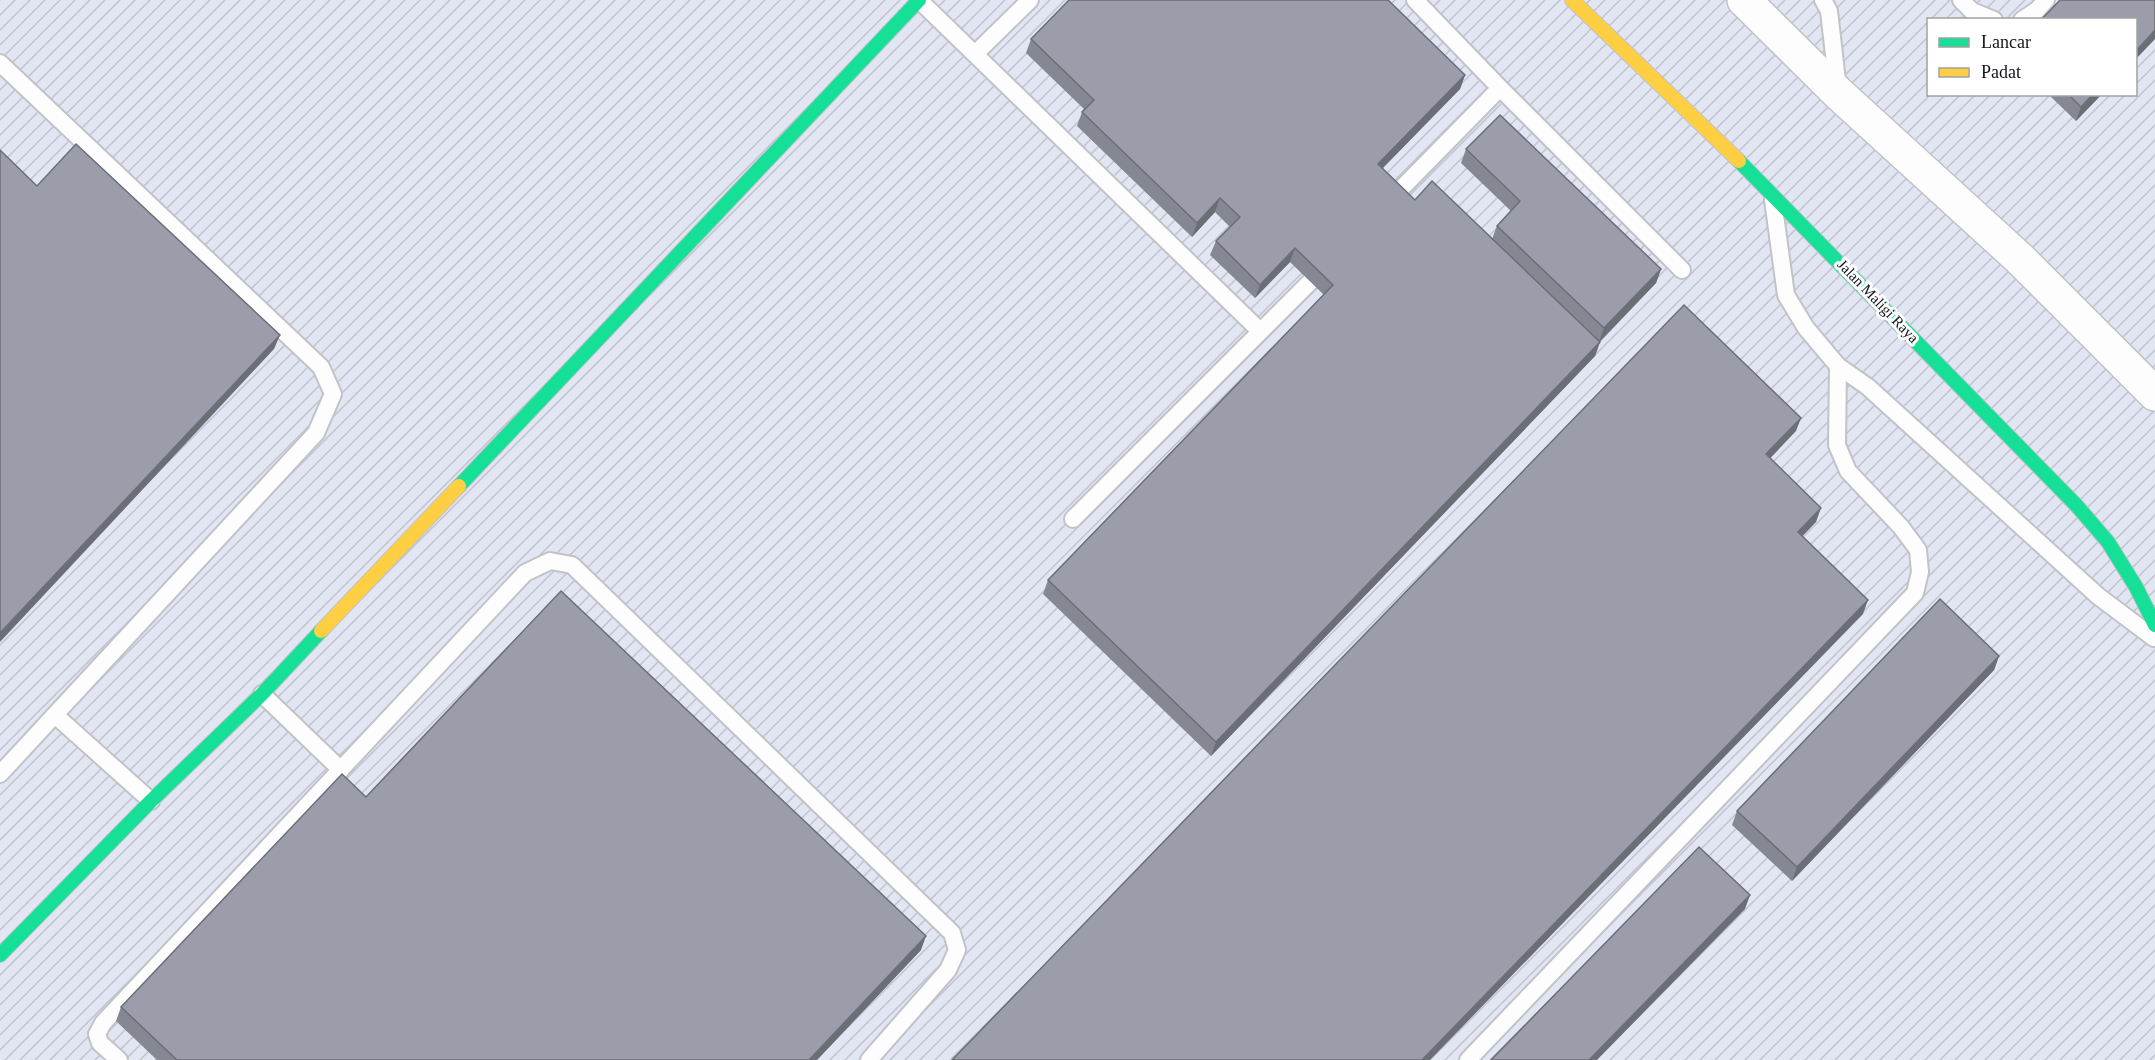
<svg xmlns="http://www.w3.org/2000/svg" width="2155" height="1060" font-family="Georgia,serif">
  <defs>
    <pattern id="industrial-furrows" width="10" height="10" patternUnits="userSpaceOnUse" patternTransform="scale(1.5)"><rect width="10" height="10" fill="#e2e5f2"/><path d="M-1 1l2-2M0 10L10 0M9 11l2-2" fill="none" stroke="#c1c4cf"/></pattern>
  </defs>
  <rect width="100%" height="100%" fill="#f2f4fa"/>
  <!-- industrial -->
  <path fill="url(#industrial-furrows)" fill-rule="evenodd" d="M0,0h2155v1060h-2155zM1928,20h208v74h-208z"/>
  <g fill="none" stroke-linecap="round" stroke-linejoin="round">
    <defs>
      <path id="lane" d="M919,0l341,331
        M1415,0l85,88 182,182
        M1823,0l6,11 9,79
        M1961,0l11,11 22,9
        M2022,20l15,-10 9,-10
        M975,54l55,-54
        M0,63l321,304 12,27 -17,39 -316,341
        M1393,197l107,-109
        M1773,200l13,95 20,33 32,38 30,21 230,209 56,42
        M1073,519l237,-237
        M262,694l79,76
        M55,715l96,86
        M119,1060l-19,-17 -3,-9 6,-11 422,-450 25,-12 22,4 380,368 5,17 -9,20 -79,90
        M1468,1060l447,-467 5,-21 -2,-22 -17,-23 -53,-56 -11,-26 1,-79"/>
      <path id="street" d="M1744,0l94,93 182,166 135,135"/>
      <path id="fast" d="M1739,161l338,345 31,36 28,45 19,38
        M459,486l460,-486
        M0,955l151,-154 111,-107 59,-63"/>
      <path id="slow" d="M1572,0l167,161
        M321,631l138,-145"/>
    </defs>
    <!-- lane casing -->
    <use href="#lane" stroke="#c2c3c8" stroke-width="20"/>
    <!-- street casing -->
    <use href="#street" stroke="#c2c3c8" stroke-width="36"/>
    <!-- fast casing -->
    <use href="#fast" stroke="#c2c3c8" stroke-width="16"/>
    <!-- slow casing -->
    <use href="#slow" stroke="#c2c3c8" stroke-width="16"/>
    <!-- lane -->
    <use href="#lane" stroke="#fdfdfe" stroke-width="16"/>
    <!-- street -->
    <use href="#street" stroke="#fdfdfe" stroke-width="33"/>
    <!-- fast -->
    <use href="#fast" stroke="#16e098" stroke-width="14"/>
    <!-- slow -->
    <use href="#slow" stroke="#ffcf43" stroke-width="14"/>
  </g>
  <!-- wall -->
  <path fill="#858792" d="M1031,39l434,36 -5,14 -78,80 33,31 77,39 5,-13 14,-15 -50,-48 5,-14 195,120 -5,14 -56,59 -5,14 -384,400 -168,-162 5,-14 276,-285 -34,-33 -35,36 -45,-43 6,-14 14,-14 -15,-15 -23,25 -115,-111 5,-14 2,-3 -58,-56z
    M2048,94h54l-26,27z
    M1999,656l-5,14 -202,211 -60,-56 5,-14z
    M366,797l555,153 -104,110h-660l-41,-39 5,-14z"/>
  <!-- shaded-wall -->
  <path fill="#6c6e77" d="M2155,30v9l-19,20v-8z
    M1465,75l-5,14 -87,89 5,-14z
    M2093,94h9l-26,27 5,-14z
    M1220,198l-5,14 -23,25 5,-14z
    M1295,248l-5,14 -35,36 5,-13z
    M1661,269l-5,14 -57,59 5,-14z
    M280,335l-6,14 -274,293v-9z
    M1600,342l-5,14 -384,400 5,-14z
    M1801,418l-5,13 -35,37 5,-14z
    M1821,508l-5,14 -23,24 5,-14z
    M1868,600l-5,14 -433,446h-8z
    M1999,656l-5,14 -202,211 5,-14z
    M1750,895l-5,14 -148,151h-8z
    M926,936l-5,14 -104,110h-8z"/>
  <!-- building -->
  <path fill="#9b9daa" stroke="#6c6e77" stroke-width="1.5" d="M1069,0h319l77,75 -87,89 37,36 17,-19 168,161 -384,400 -168,-162 285,-295 -38,-37 -35,37 -44,-44 24,-24 -20,-19 -23,25 -115,-111 12,-12 -63,-61z
    M2060,0h95v30l-19,21v-31h-95z
    M2068,94h25l-12,13z
    M1500,115l161,154 -57,59 -107,-102 23,-25 -54,-52z
    M76,144l204,191 -280,298v-483l37,36z
    M1684,305l117,113 -35,36 55,54 -23,24 70,68 -446,460h-470z
    M561,591l365,345 -117,124h-632l-56,-53 221,-233 24,23z
    M1940,599l59,57 -202,211 -60,-56z
    M1699,847l51,48 -161,165h-98z"/>
  <g text-anchor="middle" stroke-width="6" stroke-linejoin="round" paint-order="stroke">
    <!-- street labels -->
    <g font-size="15" fill="#141519" stroke="#fff">
      <text transform="translate(1878 301) rotate(46)" y="5">Jalan Maligi Raya</text>
    </g>
  </g>
  <!-- legend -->
  <rect x="1927" y="18" width="210" height="78" fill="#ffffff" stroke="#a1a1a3" stroke-width="1.5"/>
  <rect x="1939" y="38" width="30" height="9" fill="#16e098" stroke="#a1a1a3" stroke-width="1.5"/>
  <text x="1981" y="48" font-size="18" fill="#141519">Lancar</text>
  <rect x="1939" y="68" width="30" height="9" fill="#ffcf43" stroke="#a1a1a3" stroke-width="1.5"/>
  <text x="1981" y="78" font-size="18" fill="#141519">Padat</text>
</svg>
